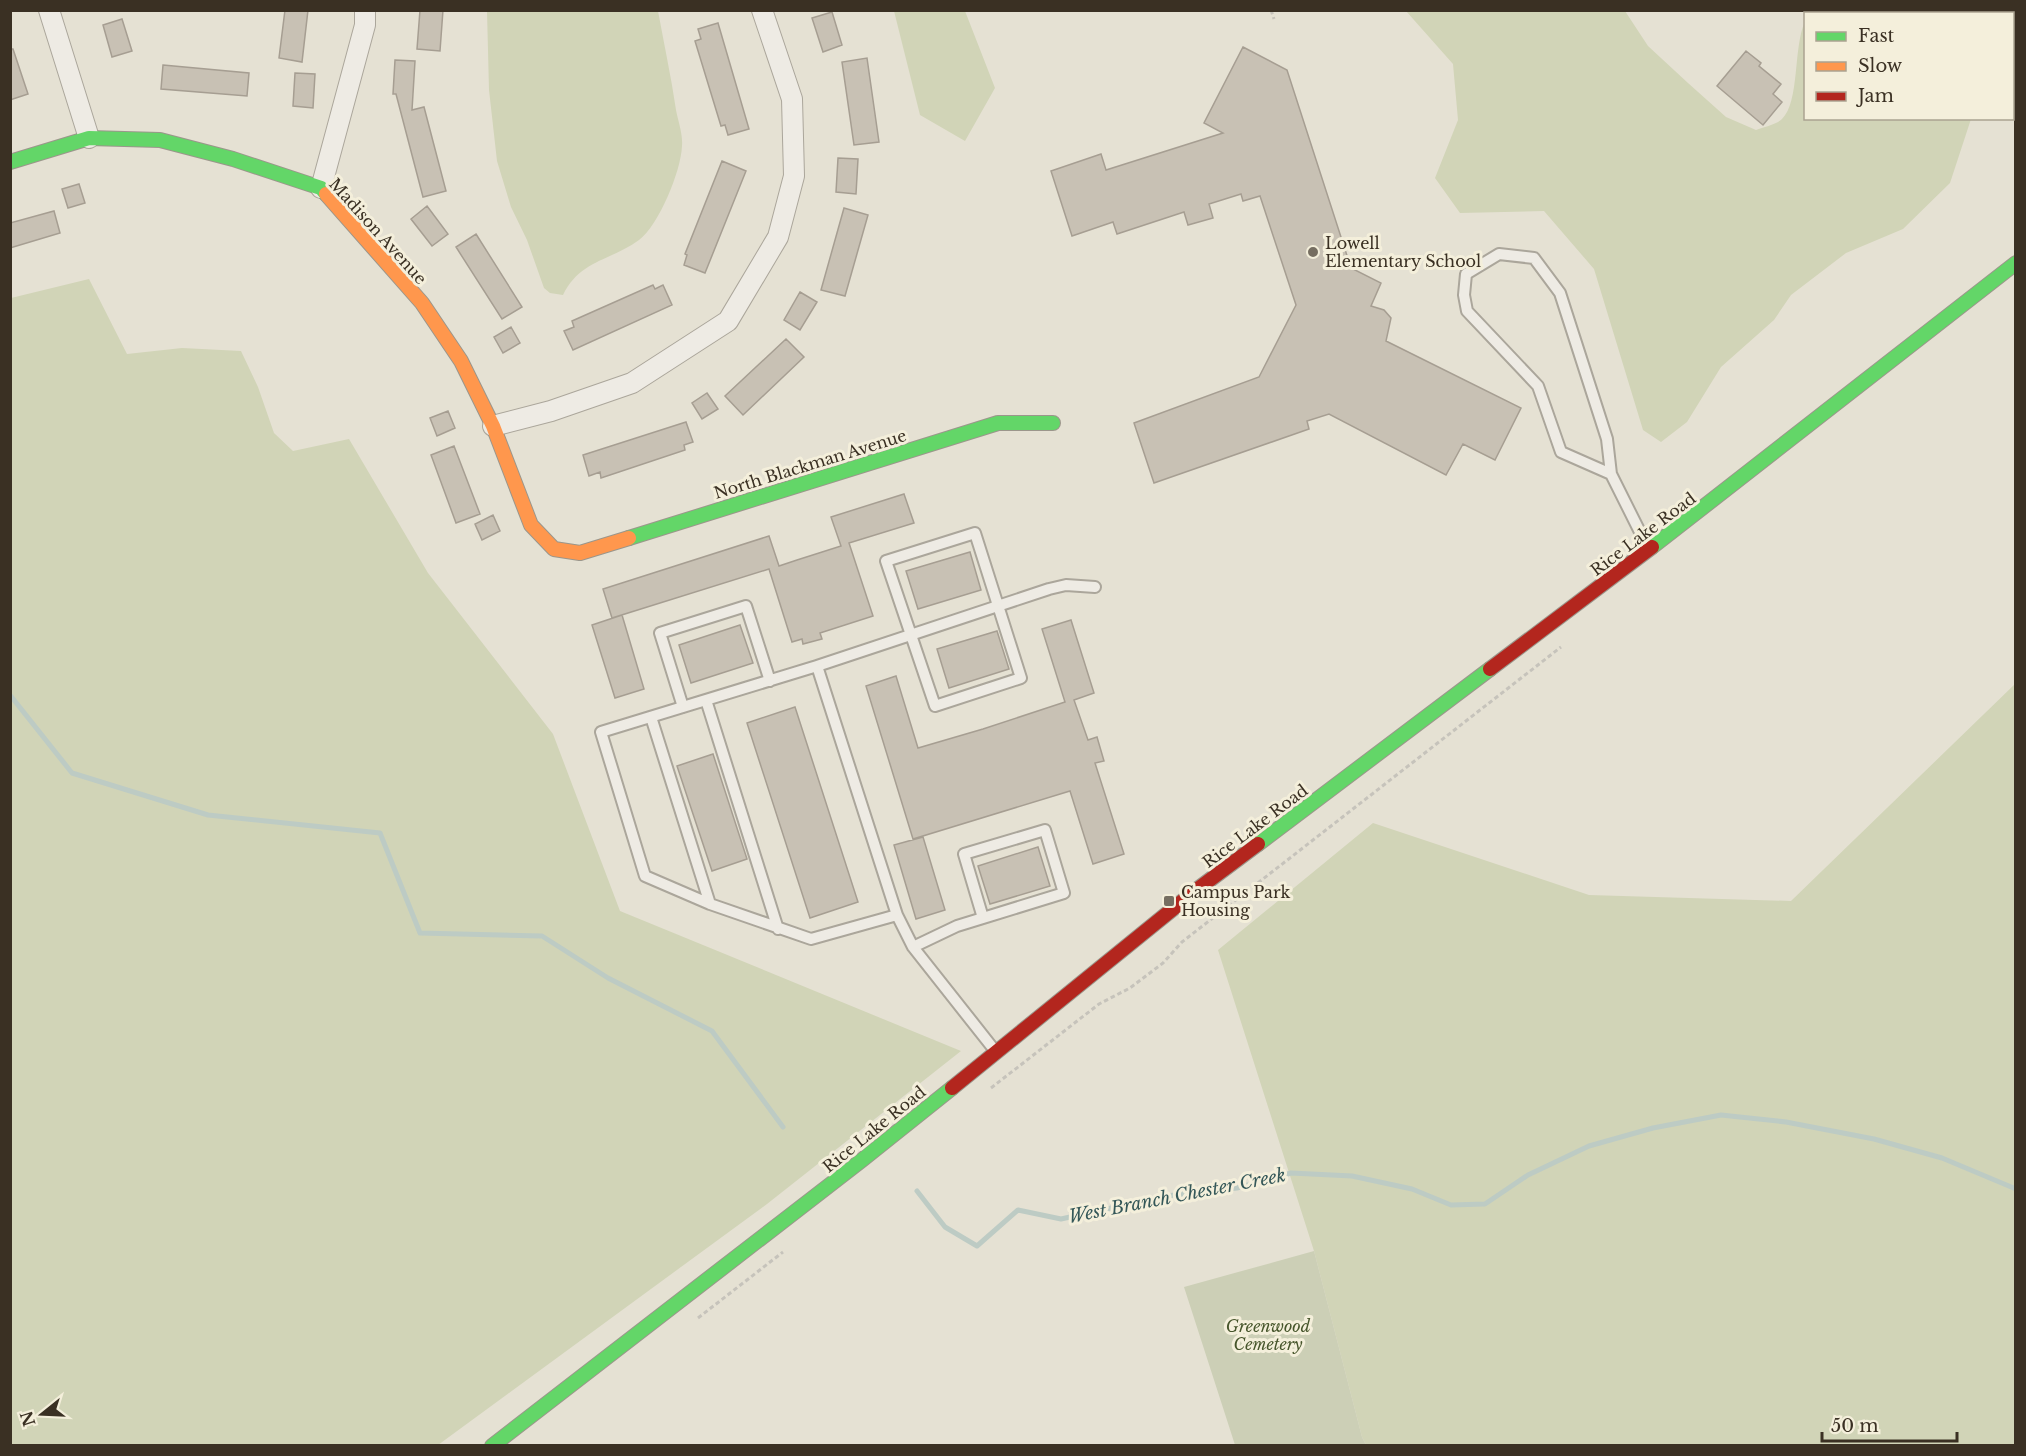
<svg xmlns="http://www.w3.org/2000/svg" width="2026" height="1456" font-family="'Libre Baskerville',serif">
  <rect width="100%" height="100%" fill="#e5e1d3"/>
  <!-- green -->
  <path fill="#d1d4b7" d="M1814,10l201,1v30l-2,5 -1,-32 -200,-1z
    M487,11h171c6,33 13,65 18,99 2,11 7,24 6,36 -1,25 -23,79 -43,94 -29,21 -59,20 -76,55l-13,-2 -6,-5 -17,-48 -16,-33 -14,-46 -8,-71z
    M894,11h71l30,77 -30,53 -45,-26z
    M1406,11h219l23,35 40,37 38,34 30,13c8,-3 21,-6 26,-11 18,-17 11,-73 23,-97l1,96 165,1 -21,64 -47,46 -57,24 -55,42 -17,25 -53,47 -34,55 -26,20 -18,-12 -49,-161 -50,-58 -84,2 -25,-35 23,-58 -5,-56z
    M89,279l38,75 55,-6 59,3 17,36 16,46 19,18 56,-12 79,134 125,161 67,177 341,140 -194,153 -329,241h-427v-1147z
    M2015,684v761h-649l-4,-8 -48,-186 -96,-301 155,-127 216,72 202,6z"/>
  <!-- cemetery -->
  <path fill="#cccfb6" d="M1314,1251l48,186 4,8h-131l-51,-158z"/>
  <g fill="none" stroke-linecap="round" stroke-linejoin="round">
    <!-- stream -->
    <path stroke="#bdcbc4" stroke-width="5" d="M10,695l62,78 136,42 172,18 40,100 122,3 66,42 104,53 71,96
      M917,1191l28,36 32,19 41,-36 43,9 105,-23 71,-8 54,-15 61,3 60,13 39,16 34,-1 43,-29 61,-29 64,-18 68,-13 65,7 88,17 68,19 74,31"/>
  </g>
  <!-- building -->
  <path fill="#c8c1b4" stroke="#a69e92" stroke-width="1.5" d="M285,10h23l-6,52 -23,-4z
    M420,10h23l-3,41 -23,-2z
    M832,12l10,33 -19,7 -11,-34z
    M122,19l10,32 -20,6 -9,-32z
    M718,23l31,106 -21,6 -3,-10 -4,1 -26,-85 6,-2 -3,-10z
    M1243,47l44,23 64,198 30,15 -10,23 13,4 7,8 -5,23 135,67 -26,52 -32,-16 -17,31 -117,-61 -22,7 2,8 -155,54 -20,-60 125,-46 37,-72 -36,-109 -17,5 -2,-7 -32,10 4,14 -25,7 -4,-13 -67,22 -4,-12 -41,14 -21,-65 50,-17 5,16 117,-37 -19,-10z
    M10,49h3l15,45 -18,6z
    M1746,51l15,12 -2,3 22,18 -8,10 9,8 -19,23 -46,-39z
    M867,58l12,84 -25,3 -12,-83z
    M395,60l20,1 -3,49 12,-3 22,84 -23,6 -27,-103h-3z
    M163,65l86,8 -2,23 -86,-7z
    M295,73l20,1 -2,34 -20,-2z
    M838,158l20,1 -2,35 -20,-2z
    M722,161l24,10 -41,102 -21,-8 3,-10 -2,-1z
    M79,184l6,19 -17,5 -6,-19z
    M427,206l21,28 -16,12 -21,-27z
    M844,208l24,7 -23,81 -24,-6z
    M54,211l6,22 -50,15v-25z
    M476,234l46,73 -20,12 -46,-72z
    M653,285l2,4 8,-4 9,20 -99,45 -9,-19 10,-4 -2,-6z
    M800,292l17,10 -17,28 -16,-10z
    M511,327l9,16 -17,10 -9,-16z
    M786,339l18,18 -61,58 -18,-19z
    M707,393l11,16 -16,10 -10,-16z
    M448,411l7,17 -18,8 -7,-18z
    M686,422l7,20 -9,3 1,5 -84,28 -1,-6 -11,4 -6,-21z
    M454,446l26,68 -24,9 -25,-68z
    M904,494l10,29 -65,20 24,73 -53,17 2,6 -19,5 -1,-5 -10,3 -23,-73 -157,49 -9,-29 166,-53 10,30 18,-6 44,-14 -10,-29z
    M493,515l7,16 -18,9 -7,-16z
    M970,552l11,38 -63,19 -12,-38z
    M622,615l22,74 -29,9 -23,-73z
    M1071,620l23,73 -20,7 14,40 9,-3 7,24 -9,2 29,91 -31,10 -23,-73 -157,48 -47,-153 30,-10 22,72 65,-19 82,-27 -23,-73z
    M740,625l13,38 -62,20 -12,-38z
    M997,631l12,38 -60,19 -12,-39z
    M795,707l63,195 -48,16 -63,-195z
    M713,754l34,105 -35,12 -35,-105z
    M923,837l22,73 -29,9 -22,-74z
    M1038,847l12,39 -60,18 -12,-38z"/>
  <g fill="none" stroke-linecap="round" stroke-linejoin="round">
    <defs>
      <path id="lane" d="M1611,474l-50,-22 -23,-66 -71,-75 -3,-16 2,-21 33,-20 35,4 26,35 47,146 4,35 37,74
        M975,533l46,145 -86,28 -49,-145z
        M817,666l232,-77 17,-4 29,2
        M706,700l72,229
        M683,707l-23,-74 86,-27 24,75
        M651,717l59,187
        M897,915l-86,24 -101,-35 -65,-28 -44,-144 216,-66 80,249 16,32 83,105
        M913,947l44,-21 26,-8 -19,-64 81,-24 19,63 -81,25"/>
      <path id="street" d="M49,10l40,128
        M321,188l44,-163v-15
        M493,426l58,-15 81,-28 96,-62 50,-84 16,-61 -2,-77 -30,-89"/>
      <path id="fast" d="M10,162l79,-24 71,2 73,19 88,29 5,6
        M629,538l369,-115h55
        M1652,547l364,-284
        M1258,844l232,-175
        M492,1446l370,-286 90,-72"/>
      <path id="slow" d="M326,194l96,109 39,58 32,65 38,99 23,24 26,4 49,-15"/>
      <path id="jam" d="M1490,669l162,-122
        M952,1088l243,-197 63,-47"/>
    </defs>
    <!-- lane casing -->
    <use href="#lane" stroke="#aba69b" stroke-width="14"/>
    <!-- street casing -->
    <use href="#street" stroke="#aba69b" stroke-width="22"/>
    <!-- fast casing -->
    <use href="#fast" stroke="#9b968b" stroke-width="16"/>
    <!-- slow casing -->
    <use href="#slow" stroke="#9b968b" stroke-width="16"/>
    <!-- jam casing -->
    <use href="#jam" stroke="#9b968b" stroke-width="16"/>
    <!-- path -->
    <path stroke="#c6c3bb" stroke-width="3" stroke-dasharray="4.5 3" stroke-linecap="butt" d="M1271,10l3,9
      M991,1088l108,-84 31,-16 33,-25 19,-21 379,-295
      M698,1318l85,-66"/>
    <!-- lane -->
    <use href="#lane" stroke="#eeebe4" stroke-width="10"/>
    <!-- street -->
    <use href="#street" stroke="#eeebe4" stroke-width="20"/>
    <!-- fast -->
    <use href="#fast" stroke="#63d668" stroke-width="14"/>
    <!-- slow -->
    <use href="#slow" stroke="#ff974d" stroke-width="14"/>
    <!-- jam -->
    <use href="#jam" stroke="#b3261e" stroke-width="14"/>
  </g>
  <!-- markers -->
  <g fill="#766e61" stroke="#f4efdb" stroke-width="2">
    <circle cx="1313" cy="252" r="6"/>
    <rect x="1163" y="895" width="12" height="12" rx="3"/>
  </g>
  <g text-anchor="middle" stroke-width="6" stroke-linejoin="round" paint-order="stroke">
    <!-- street labels -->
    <g font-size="16" fill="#3a3023" stroke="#f4efdb">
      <text transform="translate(378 231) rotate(48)" y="6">Madison Avenue</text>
      <text transform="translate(810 464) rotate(-17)" y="6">North Blackman Avenue</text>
      <text transform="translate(1643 534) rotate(-37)" y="6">Rice Lake Road</text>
      <text transform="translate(1255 826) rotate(-37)" y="6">Rice Lake Road</text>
      <text transform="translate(874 1129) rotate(-39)" y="6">Rice Lake Road</text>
    </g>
    <!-- poi labels -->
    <g font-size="16" fill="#3a3023" stroke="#f4efdb" text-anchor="start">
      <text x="1325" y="249">Lowell<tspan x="1325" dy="18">Elementary School</tspan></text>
      <text x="1181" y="898">Campus Park<tspan x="1181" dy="18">Housing</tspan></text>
    </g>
    <!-- park labels -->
    <g font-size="16" font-style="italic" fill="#46552b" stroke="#f4efdb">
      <text x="1268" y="1332">Greenwood<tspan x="1268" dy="18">Cemetery</tspan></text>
    </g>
    <!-- water labels -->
    <g font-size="18" font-style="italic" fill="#345758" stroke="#f4efdb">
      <text transform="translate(1177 1196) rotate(-11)" y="6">West Branch Chester Creek</text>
    </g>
  </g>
  <!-- border -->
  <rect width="2026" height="1456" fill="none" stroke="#3a3023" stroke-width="24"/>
  <!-- legend -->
  <rect x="1804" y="12" width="210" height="108" fill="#f4efdb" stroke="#aaa391" stroke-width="1.5"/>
  <rect x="1816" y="32" width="30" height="9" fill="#63d668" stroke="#aaa391" stroke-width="1.5"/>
  <text x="1858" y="42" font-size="18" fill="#3a3023">Fast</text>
  <rect x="1816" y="62" width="30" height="9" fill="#ff974d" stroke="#aaa391" stroke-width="1.5"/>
  <text x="1858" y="72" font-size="18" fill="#3a3023">Slow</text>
  <rect x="1816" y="92" width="30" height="9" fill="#b3261e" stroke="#aaa391" stroke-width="1.5"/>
  <text x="1858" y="102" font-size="18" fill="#3a3023">Jam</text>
  <!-- north arrow -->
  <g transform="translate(42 1414) rotate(252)" stroke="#f4efdb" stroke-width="4.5" paint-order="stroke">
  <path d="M0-4.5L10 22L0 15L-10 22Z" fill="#3a3023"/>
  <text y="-9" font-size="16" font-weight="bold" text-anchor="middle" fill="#3a3023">N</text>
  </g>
  <!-- scale -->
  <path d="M1822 1432v9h135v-9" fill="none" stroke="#3a3023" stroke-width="3"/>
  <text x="1831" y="1432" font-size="18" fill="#3a3023" stroke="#f4efdb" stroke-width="4.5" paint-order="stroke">50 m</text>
</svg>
